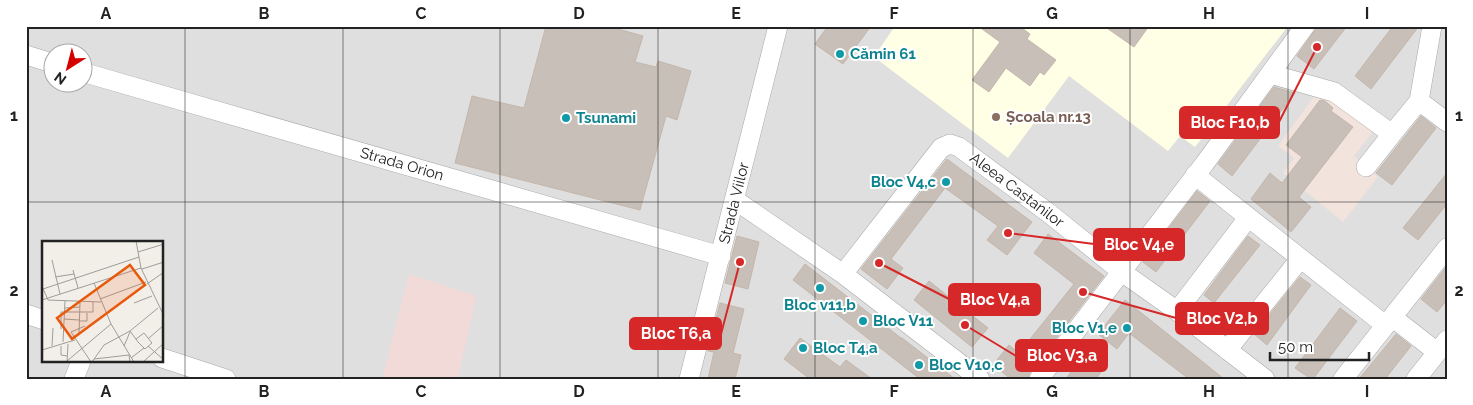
<svg xmlns="http://www.w3.org/2000/svg" width="1473" height="405" font-family="Raleway,sans-serif">
  <rect width="100%" height="100%" fill="#f2efe9"/>
  <!-- residential -->
  <path fill="#e0dfdf" fill-rule="evenodd" d="M26,26h1421v353h-1421zM52,52h30v30h-30zM44,242h118v119h-118z"/>
  <!-- commercial -->
  <path fill="#f2dad9" d="M409,274l67,22 -18,83h-76z"/>
  <!-- education -->
  <path fill="#ffffe5" d="M895,26h393l-93,121 -15,-11 -12,15 -99,-75 -61,82 -134,-101z"/>
  <!-- military -->
  <path fill="#f3e3dd" d="M1318,91l53,33 1,9 -18,23 24,21 -35,45 -60,-49 11,-15 -16,-12z"/>
  <!-- building -->
  <path fill="#c7bfb8" stroke="#c4b6ab" d="M546,26h61l36,10 -8,26 21,5 2,-6 33,10 -14,49 -11,-4 -26,94 -185,-47 17,-67 52,12z
    M828,26h43l-28,38 -28,-20z
    M978,26h41l11,8 -3,5 29,21 -12,15 -4,-3 -10,14 -24,-18 -17,24 -17,-12 28,-38z
    M1104,26h45l-15,21z
    M1318,26h29l-33,43 -17,-13z
    M1393,26h26l-48,63 -16,-13z
    M1274,87l21,6 -63,83 -14,-12z
    M1320,100l5,1 8,7 -2,3 22,16 -54,70 12,10 -20,25 -40,-33 19,-26 12,10 20,-26 -16,-12z
    M1421,116l15,12 -44,57 -16,-12z
    M947,159l85,63 -25,33 -20,-15 11,-14 -53,-38 -54,71 12,9 -16,21 -26,-20z
    M1447,173v31l-29,36 -15,-12z
    M1197,191l13,10 -54,71 -13,-10z
    M1048,234l56,42 -74,96 -2,7h-17l-18,-14 16,-20 10,8 55,-69 -40,-31z
    M737,236l22,6 -11,47 -23,-6z
    M1248,236l12,9 -46,58 -10,-8z
    M805,264l96,74h1l53,41h-35l-127,-99z
    M1447,266v34l-10,12 -16,-13z
    M1300,277l11,8 -44,60 -13,-11z
    M929,281l59,47 -16,19 -58,-47z
    M1125,300l63,50 36,29h-35l-60,-46 -12,16 -19,-15z
    M720,303l24,6 -11,44 8,2 -6,24h-27l6,-27 -6,-1z
    M1340,308l17,13 -44,58h-2l-16,-11z
    M1396,334l15,12 -26,33h-26z
    M800,338l40,29 6,-7 26,19h-62l-26,-20z
    M1086,350l20,15 -10,14h-30z"/>
  <g fill="none" stroke-linecap="round" stroke-linejoin="round">
    <defs>
      <path id="minor" d="M26,55l26,8
        M82,72l639,184
        M1270,74l64,18 58,42 27,-33 13,-75
        M1419,101l28,21
        M1366,167l26,-33
        M1195,175l190,150
        M735,200l108,74 137,105
        M843,274l98,-126 9,-4 9,3 91,67 72,58 55,39 88,68
        M1177,311l71,-93
        M26,314l18,6
        M1392,317l45,35
        M1227,350l73,-91
        M162,358l64,21
        M74,379l7,-18
        M689,379l89,-353
        M1039,379l166,-216 100,-137
        M1343,379l104,-131
        M1416,379l31,-39"/>
    </defs>
    <!-- minor casing -->
    <use href="#minor" stroke="#a9a9a9" stroke-width="20"/>
    <!-- minor -->
    <use href="#minor" stroke="#fff" stroke-width="19"/>
  </g>
  <!-- grid -->
  <path fill="none" stroke="#222" stroke-width="1" stroke-opacity="0.55" d="M185,26v353M343,26v353M500,26v353M658,26v353M815,26v353M973,26v353M1130,26v353M1288,26v353M26,202h1421"/>
  <!-- markers -->
  <g fill="#0f9aa8" stroke="#fff" stroke-width="2">
    <circle cx="840" cy="54" r="5"/>
    <circle cx="566" cy="118" r="5"/>
    <circle cx="946" cy="182" r="5"/>
    <circle cx="820" cy="288" r="5"/>
    <circle cx="863" cy="321" r="5"/>
    <circle cx="1127" cy="328" r="5"/>
    <circle cx="803" cy="348" r="5"/>
    <circle cx="919" cy="365" r="5"/>
  </g>
  <circle fill="#8d6e63" stroke="#fff" stroke-width="2" cx="996" cy="117" r="5"/>
  <g text-anchor="middle" stroke-width="4" stroke-linejoin="round" paint-order="stroke">
    <!-- culture labels -->
    <g font-size="15" font-weight="bold" fill="#0d838f" stroke="#fff" text-anchor="start">
      <text x="850" y="59">Cămin 61</text>
      <text x="576" y="123">Tsunami</text>
      <text x="936" y="187" text-anchor="end">Bloc V4,c</text>
      <text x="820" y="310" text-anchor="middle">Bloc v11,b</text>
      <text x="873" y="326">Bloc V11</text>
      <text x="1117" y="333" text-anchor="end">Bloc V1,e</text>
      <text x="813" y="353">Bloc T4,a</text>
      <text x="929" y="370">Bloc V10,c</text>
    </g>
    <!-- education labels -->
    <g font-size="15" font-weight="bold" fill="#785e54" stroke="#fff" text-anchor="start">
      <text x="1006" y="122">Școala nr.13</text>
    </g>
    <!-- street labels -->
    <g font-size="15" fill="#222" stroke="#fff">
      <text transform="translate(402 164) rotate(16)" y="5">Strada Orion</text>
      <text transform="translate(1017 190) rotate(37)" y="5">Aleea Castanilor</text>
      <text transform="translate(734 203) rotate(-76)" y="5">Strada Viilor</text>
    </g>
  </g>
  <!-- overview -->
  <g transform="translate(42 241)">
    <rect width="121" height="121" fill="#f2efe9"/>
    <path fill="none" stroke="#9f9d99" stroke-width="1" d="M94,0l5,27 23,48M96,11l26,-8M10,19l8,34M100,28l22,-7M31,29l5,18M13,36l19,-3M52,42l17,41 23,38M105,43l17,-12M0,45l6,14 53,2M1,48l96,-32M58,58l46,-17M0,59l99,-32M92,62l18,-7M23,67l15,-1M23,71h28v-10M22,78l15,1M37,80h8v-8M19,88v-17h4M88,90l8,11 7,7 7,-6 -8,-10 -8,6M29,91l20,30M29,91l14,-6M31,96l6,-3 1,-32M107,97l15,-13M21,101l2,-41M10,105l1,-18M19,105v9l6,1M82,105l6,-14M106,105l16,14M0,109l33,-10M89,117l13,-10M52,118l35,-4 1,7M25,120l44,-37M25,121l1,-18M50,121l12,-17 26,-14 28,-23M101,121l21,-19"/>
    <path fill="#e8590c" fill-opacity="0.15" stroke="#e8590c" stroke-width="2.5" d="M88,24l15,20 -73,54 -15,-21z"/>
    <rect width="121" height="121" fill="none" stroke="#222" stroke-width="2.5"/>
  </g>
  <!-- callouts -->
  <path fill="none" stroke="#d62828" stroke-width="2" d="M1317 47L1279 122M1008 233L1094 244M879 263L949 299M1083 292L1176 318M740 262L721 334M965 325L1016 356"/>
  <g fill="#d62828" stroke="#fff" stroke-width="2">
    <circle cx="1317" cy="47" r="5"/>
    <circle cx="1008" cy="233" r="5"/>
    <circle cx="879" cy="263" r="5"/>
    <circle cx="1083" cy="292" r="5"/>
    <circle cx="740" cy="262" r="5"/>
    <circle cx="965" cy="325" r="5"/>
  </g>
  <g fill="#d62828" stroke="#d62828" stroke-width="2">
    <rect x="1180" y="107" width="99" height="31" rx="5"/>
    <rect x="1094" y="229" width="90" height="31" rx="5"/>
    <rect x="949" y="284" width="91" height="31" rx="5"/>
    <rect x="1176" y="303" width="92" height="31" rx="5"/>
    <rect x="630" y="318" width="91" height="31" rx="5"/>
    <rect x="1016" y="340" width="91" height="31" rx="5"/>
  </g>
  <g font-size="16" text-anchor="middle" font-weight="bold" fill="#fff">
    <text x="1230" y="128">Bloc F10,b</text>
    <text x="1139" y="250">Bloc V4,e</text>
    <text x="995" y="305">Bloc V4,a</text>
    <text x="1222" y="324">Bloc V2,b</text>
    <text x="676" y="339">Bloc T6,a</text>
    <text x="1062" y="361">Bloc V3,a</text>
  </g>
  <!-- border -->
  <rect width="1473" height="405" fill="none" stroke="#ffffff" stroke-width="55"/>
  <!-- north arrow -->
  <g transform="translate(68 68) rotate(216)"><circle r="24" fill="#ffffff" stroke="#a7a7a7"/>
  <path d="M0-4L9 19L0 12L-9 19Z" fill="#d40000"/>
  <text y="-8" font-size="14" font-weight="bold" text-anchor="middle" fill="#222222">N</text>
  </g>
  <!-- scale -->
  <path d="M1270 352v8h99v-8" fill="none" stroke="#222222" stroke-width="2.5"/>
  <text x="1278" y="352" font-size="15" fill="#222222" stroke="#ffffff" stroke-width="4" paint-order="stroke">50 m</text>
  <rect x="28" y="28" width="1418" height="350" fill="none" stroke="#222" stroke-width="2"/>
  <g font-size="16" text-anchor="middle" font-weight="bold" fill="#222">
    <text x="106" y="19">A</text>
    <text x="264" y="19">B</text>
    <text x="421" y="19">C</text>
    <text x="579" y="19">D</text>
    <text x="736" y="19">E</text>
    <text x="894" y="19">F</text>
    <text x="1052" y="19">G</text>
    <text x="1209" y="19">H</text>
    <text x="1367" y="19">I</text>
    <text x="14" y="121">1</text>
    <text x="1459" y="121">1</text>
    <text x="14" y="296">2</text>
    <text x="1459" y="296">2</text>
    <text x="106" y="397">A</text>
    <text x="264" y="397">B</text>
    <text x="421" y="397">C</text>
    <text x="579" y="397">D</text>
    <text x="736" y="397">E</text>
    <text x="894" y="397">F</text>
    <text x="1052" y="397">G</text>
    <text x="1209" y="397">H</text>
    <text x="1367" y="397">I</text>
  </g>
</svg>
